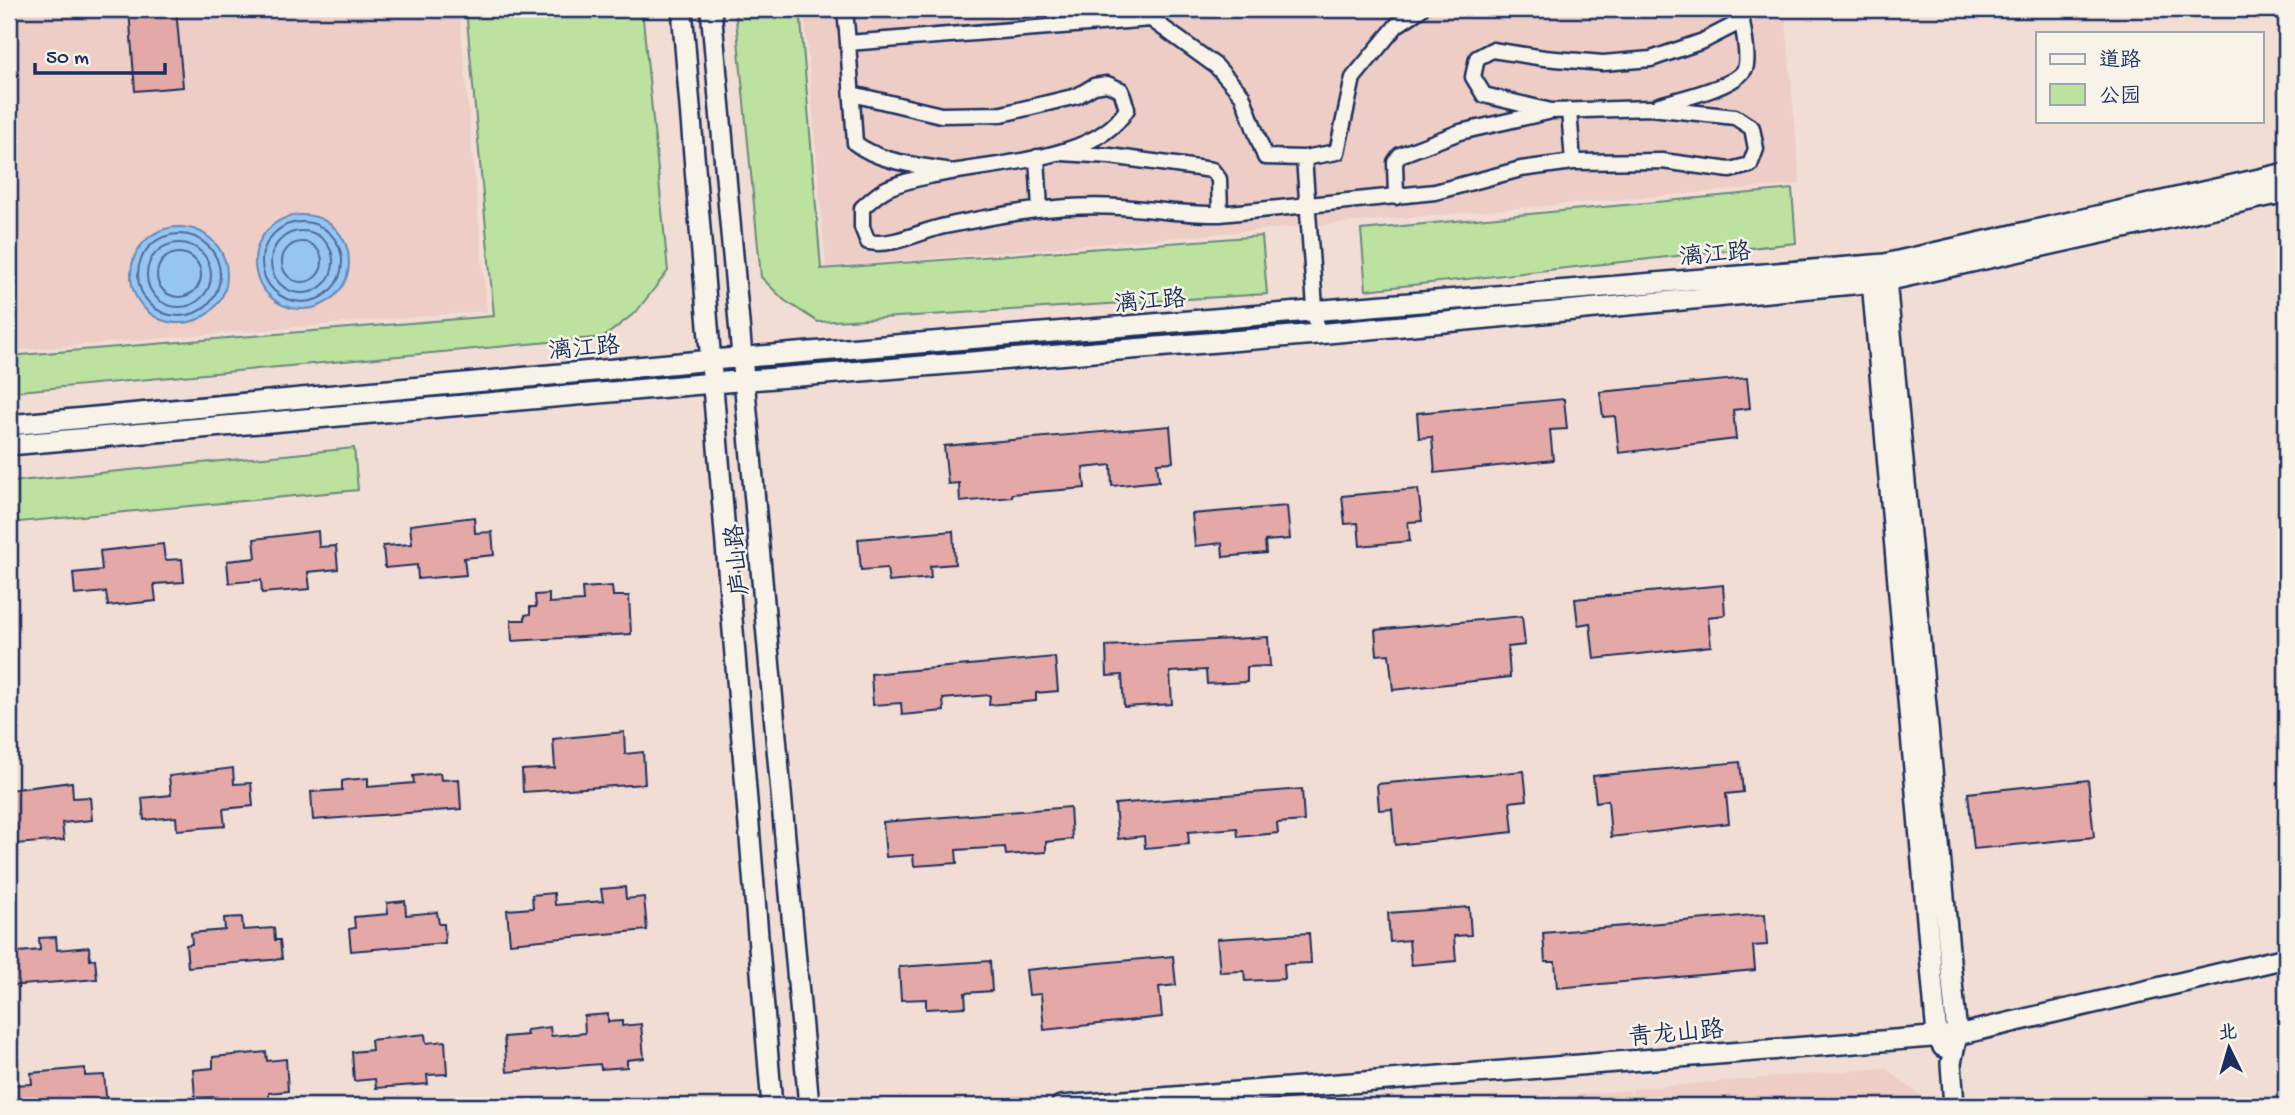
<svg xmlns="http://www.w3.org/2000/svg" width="2295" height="1115" font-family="'Gochi Hand','LXGW WenKai TC',sans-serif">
  <rect width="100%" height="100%" fill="#f1ddd4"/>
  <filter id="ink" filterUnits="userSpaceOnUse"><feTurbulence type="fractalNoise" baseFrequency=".0143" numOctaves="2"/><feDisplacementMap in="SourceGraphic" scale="14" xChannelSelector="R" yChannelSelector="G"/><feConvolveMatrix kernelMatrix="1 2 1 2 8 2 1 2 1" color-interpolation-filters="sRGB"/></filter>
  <g filter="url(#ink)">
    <!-- built -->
    <path fill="#edcdc6" d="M9,9h450l28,302 -478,40z
      M804,9h981l15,175 -974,83z
      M1885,1068l40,31v7h-292l-1,-17z
      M1630,1090l1,16h-187z"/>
    <!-- green -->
    <path fill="#bbe29e" stroke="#6b887e" stroke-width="2" d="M466,9h176l26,262 -32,41 -32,25 -595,55v-36l485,-40z
      M735,9h65l21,260 441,-33 5,58 -449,28 -34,-22 -23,-23z
      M1792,189l4,54 -430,47 -5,-60z
      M354,448l4,42 -349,33v-41z"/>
    <!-- water -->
    <path fill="#97c5f2" stroke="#6589b7" stroke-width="2" d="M255 262a47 47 0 1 1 94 0a47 47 0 1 1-94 0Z
      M131 275a48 48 0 1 1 96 0a48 48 0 1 1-96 0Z"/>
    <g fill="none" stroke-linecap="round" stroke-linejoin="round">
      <!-- shore -->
      <path stroke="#4d6b99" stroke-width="2" d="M262 262a40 40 0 1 1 80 0a40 40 0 1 1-80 0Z
        M271 262a31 31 0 1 1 62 0a31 31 0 1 1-62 0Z
        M138 275a41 41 0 1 1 82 0a41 41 0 1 1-82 0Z
        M282 262a20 20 0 1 1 40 0a20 20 0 1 1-40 0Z
        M147 275a32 32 0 1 1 64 0a32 32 0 1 1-64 0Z
        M157 275a22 22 0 1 1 44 0a22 22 0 1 1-44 0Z"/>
    </g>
    <!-- building -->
    <path fill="#e4a9a6" stroke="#1b2f5e" stroke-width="2" d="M129,9h47l7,78 -48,4z
      M1747,378l3,30 -17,2 3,29 -117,14 -4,-37 -12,1 -3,-25z
      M1564,399l3,30 -17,1 3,30 -118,13 -3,-36 -13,1 -2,-25z
      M1170,426l3,36 -16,1 2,18 -47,5 -1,-21 -28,3 2,20 -73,6v3l-52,5 -1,-19 -11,1 -4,-38z
      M1418,489l4,32 -14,1 2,19 -50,5 -2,-23 -13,1 -3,-28z
      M1287,506l3,33 -25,2 1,12 -43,4 -1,-14 -27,3 -3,-32z
      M474,517l1,16 17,-1 2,23 -30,3 2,17 -48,4 -1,-14 -32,3 -2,-22 29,-2 -2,-19z
      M318,531l1,16 17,-1 2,23 -30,3 2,17 -48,4 -1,-13 -32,3 -2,-22 29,-3 -2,-19z
      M953,531l2,33 -25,2 1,12 -42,4 -2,-14 -26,2 -3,-31z
      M163,544l2,16 17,-1 2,23 -30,2 2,17 -48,5 -2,-14 -31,3 -2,-22 29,-3 -2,-19z
      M1723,585l2,30 -17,2 3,29 -117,13 -4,-36 -12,2 -3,-26z
      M612,586l1,10h16l2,38 -119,7 -1,-21h14v-5l5,-1v-7h6l-1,-12 14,-1v9l34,-2 -1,-13z
      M1522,616l3,29 -17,2 2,30 -117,13 -4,-36 -12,1 -2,-25z
      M1268,637l2,29 -23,1v15l-40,2 -1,-14 -36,2 2,32 -48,3 -2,-32 -15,1 -1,-30z
      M1055,657l3,34 -22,2v8l-47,4 1,-10 -47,4 1,12 -42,4 -1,-12 -28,2 -2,-31z
      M624,732l1,22 18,-2 2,32 -122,8 -1,-22 33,-2 -2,-29z
      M1740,762l3,30 -17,2 3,29 -118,14 -3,-37 -12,2 -3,-26z
      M233,768l1,16 17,-1 2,23 -30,3 2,17 -48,4 -1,-13 -32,3 -2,-22 29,-3 -2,-19z
      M1524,771l3,29 -17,2 3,30 -118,13 -3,-36 -13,1 -2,-26z
      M440,773l1,7 18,-1 2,30 -148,11 -2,-28 31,-2v-9l5,-1 21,-2v9l46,-4 -1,-7z
      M2088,780l6,57 -120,12 -6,-56z
      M72,782l1,16 17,-1 2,23 -30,3 2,17 -48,4 -1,-13h-6v-41z
      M1302,789l2,32 -27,2 1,10 -40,4 -1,-9 -49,4 1,12 -44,4 -1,-12 -26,3 -3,-35z
      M1070,807l2,32 -26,3v10l-40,3 -1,-8 -49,3 1,13 -43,3 -1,-11 -27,2 -3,-35z
      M625,887l1,12 18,-2 3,33 -137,13 -3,-33 26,-2 -1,-13 22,-2 1,12 48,-4 -2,-12z
      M405,901l1,14 31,-3 2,12h5l1,19 -94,8 -2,-22 6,-1 -1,-11 34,-3 -1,-11z
      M1469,907l2,28 -17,1 2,25 -45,4 -2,-25 -19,2 -2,-29z
      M1765,914l2,31 -14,1 2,24 -198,18 -2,-26h-10l-2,-29z
      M242,917l1,13 31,-2 1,12h5l2,19 -94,8 -2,-22 6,-1 -1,-11 34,-3 -1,-12z
      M1309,933l2,30 -27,1 1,15 -40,2 -1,-10 -24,1 -3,-33z
      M56,937l1,13 32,-3 1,13 5,-1 2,20 -88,7v-33l31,-3 -1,-12z
      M1173,956l3,29 -17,2 3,30 -118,13 -3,-36 -12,1 -3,-25z
      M990,961l2,30 -27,2 1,14 -40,2v-10l-25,1 -2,-33z
      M608,1014v8l14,-1v5l19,-2 3,34 -17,2v7l-26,2 -1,-5 -93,8 -3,-35 23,-2 -1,-5 24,-3 1,9 34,-3 -1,-17z
      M425,1034l1,9 19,-2 2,33 -20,1 1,9 -52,4 -1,-9 -21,2 -2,-29 20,-2 -1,-10z
      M266,1052l1,9 19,-2 2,32 -19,2v9l-52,3v-8l-22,1 -2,-28 20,-2v-11z
      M85,1068v8l19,-1 3,31h-94l-2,-21 21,-1 -1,-11z"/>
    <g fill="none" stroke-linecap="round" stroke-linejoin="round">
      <defs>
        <path id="street" d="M845,9l3,34 303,-24 65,47 26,29 23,62 39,1 33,-6 16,-74 44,-53 24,-16
          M848,43l7,100c24,19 61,22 91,27
          M852,94l89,21 61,-1 75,-18 17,-10 13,-2 14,6 6,19c-37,63 -175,51 -239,79 -9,4 -18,13 -26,20v19l6,15c26,5 52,-11 77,-16 58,-12 116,-23 175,-19 34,2 66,8 100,7l215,-22 86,-23 52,-7 89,-1 68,9 20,-5 6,-16 -4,-21 -17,-11 -84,-9 -100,3 -67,-16 -11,-18 4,-19 15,-8 52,8 59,5 48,-4 52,-18 39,-20v-12
          M1659,105c18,-5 85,-20 87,-40 2,-13 -2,-30 -4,-44
          M1569,110l4,52
          M1062,153l48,3 102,14 7,9 1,35
          M1037,157l3,52
          M1304,158l13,176
          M1396,197l-1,-35 5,-7 60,-23 88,-20"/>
        <path id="secondary" d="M682,9l90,1097
          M711,9l98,1097
          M1871,269l66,767 6,11
          M1885,269l72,766 -6,28 3,43
          M9,425l703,-65 1173,-96 401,-91
          M9,445l704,-62 604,-49 569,-53 400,-89
          M1061,1106l896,-71 329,-77"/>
      </defs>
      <!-- street casing -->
      <use href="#street" stroke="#1b2f5e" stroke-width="19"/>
      <!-- secondary casing -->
      <use href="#secondary" stroke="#1b2f5e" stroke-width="24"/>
      <!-- street -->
      <use href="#street" stroke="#f7f3e8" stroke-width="14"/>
      <!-- secondary -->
      <use href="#secondary" stroke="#f7f3e8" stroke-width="19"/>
    </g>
  </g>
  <g text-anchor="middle" stroke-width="5" stroke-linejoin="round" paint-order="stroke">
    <!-- street labels -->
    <g font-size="24" fill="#1b2f5e" stroke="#f7f3e8">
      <text transform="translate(1715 253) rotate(-5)" y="8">漓江路</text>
      <text transform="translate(1150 300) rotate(-5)" y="8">漓江路</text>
      <text transform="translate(584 347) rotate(-5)" y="8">漓江路</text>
      <text transform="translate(736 560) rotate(-95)" y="8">庐山路</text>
      <text transform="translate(1676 1032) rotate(-5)" y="8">青龙山路</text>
    </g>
  </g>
  <!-- margin -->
  <rect width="2295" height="1115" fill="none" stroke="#f7f3e8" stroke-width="35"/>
  <rect x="18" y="18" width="2260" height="1080" fill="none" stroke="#1b2f5e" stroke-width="2.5" filter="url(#ink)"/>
  <!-- legend -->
  <rect x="2036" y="32" width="228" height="91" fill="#f7f3e8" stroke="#9fa5b1" stroke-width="2"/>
  <rect x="2050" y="54" width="35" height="10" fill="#f7f3e8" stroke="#9fa5b1" stroke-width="2"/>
  <text x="2099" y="66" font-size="21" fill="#1b2f5e">道路</text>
  <rect x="2050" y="84" width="35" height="21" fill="#bbe29e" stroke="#9fa5b1" stroke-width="2"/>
  <text x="2099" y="102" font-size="21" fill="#1b2f5e">公园</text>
  <!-- north arrow -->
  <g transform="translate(2229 1048) rotate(355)" stroke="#f7f3e8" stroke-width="5" paint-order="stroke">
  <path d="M0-5L12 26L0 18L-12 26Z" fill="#1b2f5e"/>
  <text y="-10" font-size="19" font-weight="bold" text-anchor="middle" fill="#1b2f5e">北</text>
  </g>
  <!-- scale -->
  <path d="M35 63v10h130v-10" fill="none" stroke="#1b2f5e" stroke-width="3.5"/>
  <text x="46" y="63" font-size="21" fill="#1b2f5e" stroke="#f7f3e8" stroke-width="5" paint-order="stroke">50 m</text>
</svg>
